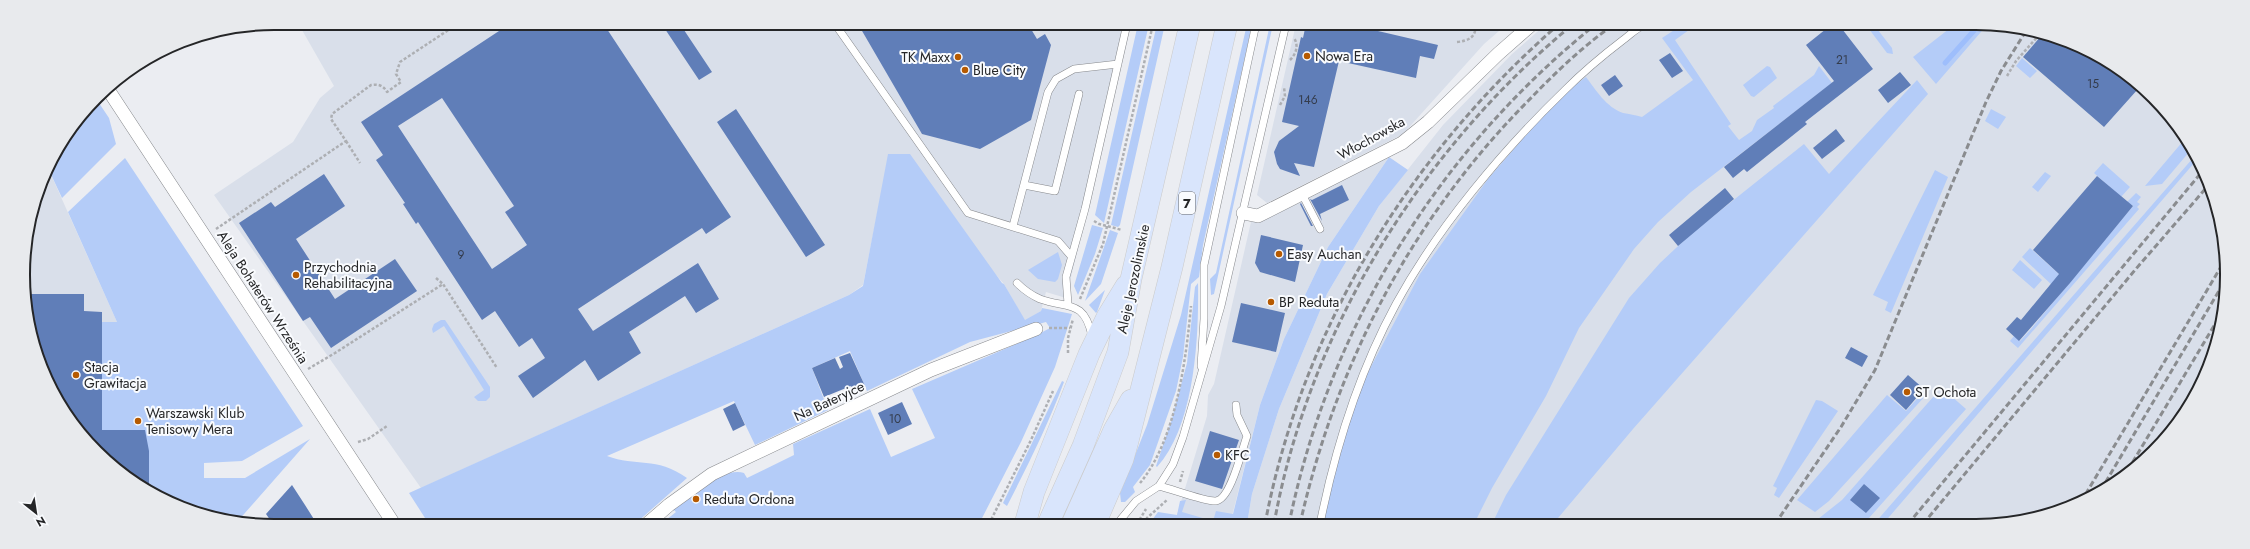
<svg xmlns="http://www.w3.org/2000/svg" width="2250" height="549" font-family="Jost,sans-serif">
  <rect width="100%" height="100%" fill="#ebedf2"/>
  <!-- built -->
  <path fill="#d9dfea" d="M298,23l833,1 -65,274 -20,-6 -5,19 -16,10 -21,-37 -115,-130 -26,131 -14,10 -428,193 -207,-293 79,-53 27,-44 14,-12z
    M1296,24l210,1 -22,19 -81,90 -136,69 -10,-8z
    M1545,25h464l92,32 74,65 43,88 7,98 -24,78 -48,66 -66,48 -79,24h-761l5,-30 27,-85 48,-115 52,-88 64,-81 69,-71z
    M1389,157l-61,90 -44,92 -24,66 -30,119h-32l-21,-9 30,-99 1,-21 6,-11 37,-162 18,-6z
    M48,168l69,154h-15v89h-35l-35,-71 -8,-82z"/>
  <!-- green -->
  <path fill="#b4ccf8" d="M1138,24h11l-45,199 -9,-8z
    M1157,24h8l-45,201 -2,2 -7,-2z
    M1247,24h5l-4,19 -45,202 -4,32 -8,7 -8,73 -7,34 -26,74 -17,22 2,5 -10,10h-4l-1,-9 27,-68 34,-110z
    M1270,24h3l-59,270 -3,1 -1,-16 6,-6z
    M1682,25h14l-21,15 56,84 -3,2 11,14 13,-9 5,-11 17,-12 -1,-2 41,-31 5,-9 13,17 -141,109 -33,30 -24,27 -55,79 -33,68 -54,92 -18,36h-150l8,-61 34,-87 54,-102 68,-95 71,-82 27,-20c10,13 20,30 37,36 6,1 13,2 19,4l51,-37 -31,-42z
    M1866,25h8l18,23 1,6 -6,-1z
    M1954,25h33l-51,59 -23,-27z
    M2022,58l15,13 -7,7 -14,-12z
    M1767,66l3,1 7,11 -23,19 -3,-1 -8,-11z
    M1917,80l11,14 -295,335 -80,95h-61l14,-29 123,-197 31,-35 31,-29 113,-90 25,30z
    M97,100l12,18 7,26 -54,54 -14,-30 1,-5z
    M1991,109l15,8 -8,12 -13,-8z
    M2184,140l6,11 -28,33 -17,2z
    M888,154h22l92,129 2,1 21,36 16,-9 1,-3 30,6 -17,53 -34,75 -42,82h-318l15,-12 -3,-3c14,-13 52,-43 71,-36l3,5 47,-23 -1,-11 77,-35 21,48 44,-19 -23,-49 125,-54 13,-7 -4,-6 -76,20 -103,49 -17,-40 -38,17 16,42 -73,35 -21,-44 -127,55c29,11 49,0 80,22l-52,46h-219l9,-6 -16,-25 440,-198 14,-9z
    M1389,157l19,13 -29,36 -52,88 -48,115 -27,85 -5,30h-98l9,-12 19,3 3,-14 6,-1 -4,12 31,9 3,-10 17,3 27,-109 24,-66 44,-92z
    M125,158l178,268 -61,35 -38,2v15h41l65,-39 -73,83 -88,-30 -82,-81 35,-1v-88h15l-49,-110z
    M2193,158l2,4 -312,362h-9z
    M2103,163l27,24 -9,10 -27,-24z
    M1935,170l13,7 -57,136 -6,-3 3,-8 -15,-7z
    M2045,172l6,4 -13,16 -6,-5z
    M2136,193l5,4 -4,5 3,2 -3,3 2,2 -121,139 -8,-7 4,-5 6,5 11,-12 102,-123 -6,-4z
    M1092,225l11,3 -8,26 -17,41 -4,-9z
    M1110,230l8,3 -17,51 -16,17z
    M2030,248l31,28 -8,10 -31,-29z
    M1058,252l4,13 -4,14 -3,3 -17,-3 -10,-9z
    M2020,260l22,20 -8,9 -22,-19z
    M1198,283c1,53 -3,143 -41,184l-1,-1 15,-44 16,-59 8,-76z
    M1105,290l-8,22 -1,1 -7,-8z
    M441,320h4l45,67v10l-4,4h-8l-4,-4 10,-7 -40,-64 -11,7 -1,-4 2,-5z
    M1062,381l2,1c-16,43 -36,83 -57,124l-4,-3z
    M1924,391l3,3 -98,107 -14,11 -18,-12 90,-105 19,16z
    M1950,395l16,14 -97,109c-13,8 -36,2 -51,1l24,-19 92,-104z
    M1816,400l6,1 16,10 -59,87 -5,-3 3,-7 -4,-2z"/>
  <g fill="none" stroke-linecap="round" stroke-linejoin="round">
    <!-- stream -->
    <path stroke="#9ebefc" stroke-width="5" d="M1945,63l34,-38"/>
  </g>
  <!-- building -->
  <path fill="#607eb8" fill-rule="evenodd" d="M511,23h92l128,194 -25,17 -4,-6 -124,81 15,22 105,-68 21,36 -23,14 -11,-17 -56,36 12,21 -43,28 -13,-21 -52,38 -15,-22 27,-18 -13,-20 -13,9 -24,-36 -13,9 -64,-98 -2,2 -13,-20 2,-1 -29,-43 7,-5 -22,-33zM442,98l72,108 -9,6 22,33 -35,24 -94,-143z
    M661,23l19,1 32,48 -13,8z
    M858,24h170l9,15 8,-5 6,11 -20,75 -51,29 -58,-15z
    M1306,24h42l90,21 -4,14 -14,-3 -4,22 -77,-17 -25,106 -20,-4 6,13 -20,-7 -3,-5 -3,-12 5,-11 20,-15 -17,-4 19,-85 2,1z
    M1831,25h8l34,44 -68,53 2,2 -60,48 -3,-3 -11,9 -9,-11 110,-86 -28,-36z
    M2041,36l60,21 37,32 -34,38 -81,-70z
    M1670,53l13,18 -11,7 -13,-18z
    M1900,72l11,13 -23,18 -10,-13z
    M1615,75l8,11 -14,10 -8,-11z
    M736,109l89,136 -19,12 -89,-135z
    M1836,129l9,12 -23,18 -9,-11z
    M324,174l21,32 -49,33 39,60 60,-40 22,32 -86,57 -21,-31 -7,4 -64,-98 32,-21 4,5z
    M2097,176l36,30 -63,77 -51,58 -13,-12 11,-12 4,3 38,-46 -26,-24z
    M1342,185l7,15 -29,14 2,7 -12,-22 2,1z
    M1725,188l9,11 -56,47 -9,-11z
    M1301,203l12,23h-2l-11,-22z
    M1261,235l42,10 -8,37 -35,-10 -5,-9z
    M27,294h57v17l18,1v118h43l4,21v42l-74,-65 -43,-88z
    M1241,303l44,10 -9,39 -44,-10z
    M1851,347l17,9 -6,11 -17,-9z
    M850,353l15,33 -12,5 -2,-5 -27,11 -12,-29 23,-10 5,11 3,-2 -4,-10z
    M1908,375l16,14 -18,21 -16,-15z
    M902,402l10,22 -24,11 -10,-22z
    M735,403l10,22 -12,6 -10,-22z
    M1210,431l29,9 -17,49 -27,-8z
    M1864,484l16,14 -14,15 -16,-13z
    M292,485l13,20 12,19h-44l-7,-10z"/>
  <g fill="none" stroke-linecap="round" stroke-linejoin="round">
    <defs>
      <path id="service" d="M835,24l133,189 90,28 13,15
        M1024,185l31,6 24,-97
        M1302,194l18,35
        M1013,226l35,-134 8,-13 18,-10 44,-5
        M1017,283c7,7 14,12 23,16 28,10 44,0 52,37
        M1068,304l-2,-27 19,-68 42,-185
        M1201,366l3,-47v-54l52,-241
        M1159,486c13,3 47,16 57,15 15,-2 26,-52 31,-65l-10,-21 -1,-10
        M1117,524l19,-23 23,-15 14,-22 10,-27 38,-131 65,-282
        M1320,524c15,-75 39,-152 76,-220 42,-77 106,-153 169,-214 18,-18 37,-34 58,-50 7,-5 14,-13 22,-15"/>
      <path id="minor" d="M107,88l287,436
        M1243,213l15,3 144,-73 26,-21 70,-68 33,-29
        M647,524l22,-19 43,-31 219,-104 105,-41"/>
      <path id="primary" d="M1025,524l9,-32 55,-138 18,-37 19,-31
        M1048,524l35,-78 35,-94 13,-73 59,-255
        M1072,524l42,-94 17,-30
        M1095,524l28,-65 5,-18 44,-174 55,-243"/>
    </defs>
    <!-- service casing -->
    <use href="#service" stroke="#86888c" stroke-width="8"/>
    <!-- minor casing -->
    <use href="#minor" stroke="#86888c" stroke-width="14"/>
    <!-- primary casing -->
    <use href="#primary" stroke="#cbcbcb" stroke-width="22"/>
    <!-- path -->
    <path stroke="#adafb3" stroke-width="2.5" stroke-dasharray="3 2" stroke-linecap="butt" d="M1457,42c11,-1 20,-5 18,-17
      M1290,60c6,-6 9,-14 4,-22
      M2007,76l9,-15 23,-26
      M1280,105l5,-9 -1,-9
      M346,141l14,22
      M1094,221l5,3 23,6
      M216,229l130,-88 -15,-22 1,-5 39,-29c7,-1 12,0 16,7l14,-10 -5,-8 4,-12 59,-39
      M436,278l7,6
      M1080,299l23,-55 50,-220
      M1049,328h21
      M1068,353v-15l5,-19
      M308,369l27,-16 108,-69 54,84
      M358,442l10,-3 19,-13
      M1180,482l3,-11
      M1140,483c36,-43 46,-123 51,-177
      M989,524l42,-84 22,-49
      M1137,524l9,-15
      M1144,524l3,-6 20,-18"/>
    <!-- service -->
    <use href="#service" stroke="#fff" stroke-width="7"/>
    <!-- minor -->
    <use href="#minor" stroke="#fff" stroke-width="13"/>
    <!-- primary -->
    <use href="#primary" stroke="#d9e5fc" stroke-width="21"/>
    <!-- rail -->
    <path stroke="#8a8c8f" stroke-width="3" stroke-dasharray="6 3" stroke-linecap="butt" d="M2128,470l96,-161
      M2101,490l122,-206
      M2081,502l141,-237
      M1265,524c37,-195 144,-369 293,-499
      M1274,524c35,-194 147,-374 298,-499
      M1289,524c40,-197 150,-374 306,-499
      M1300,524c36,-160 112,-306 228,-423 26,-27 54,-54 85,-76
      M1775,524l66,-97 34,-57 111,-268 15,-31 25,-40
      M1908,524l293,-351
      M1923,524l212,-254 72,-83"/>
  </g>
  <!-- markers -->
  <g fill="#b65a01" stroke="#f9fbfe" stroke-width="1.5">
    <circle cx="1307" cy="56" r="4"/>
    <circle cx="958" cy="57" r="4"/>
    <circle cx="965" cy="70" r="4"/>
    <circle cx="1279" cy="254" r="4"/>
    <circle cx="296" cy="275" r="4"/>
    <circle cx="1271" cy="302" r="4"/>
    <circle cx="76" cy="375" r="4"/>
    <circle cx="1907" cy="392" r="4"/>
    <circle cx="138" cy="421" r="4"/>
    <circle cx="1217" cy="455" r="4"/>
    <circle cx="696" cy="499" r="4"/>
  </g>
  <g text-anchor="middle" stroke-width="4" stroke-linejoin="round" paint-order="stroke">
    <!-- number labels -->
    <g font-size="12" fill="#343c4c">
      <text x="1842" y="64">21</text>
      <text x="2093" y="88">15</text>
      <text x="1308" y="104">146</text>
      <text x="461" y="259">9</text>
      <text x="895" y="423">10</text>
    </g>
    <!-- shield labels -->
    <rect fill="#f9fbfe" stroke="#656668" stroke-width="1" x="1179" y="192" width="16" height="22" rx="3"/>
    <g font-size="13" font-weight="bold" fill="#252628">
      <text x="1187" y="208">7</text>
    </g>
    <!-- poi labels -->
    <g font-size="14" fill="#252628" stroke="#f9fbfe" text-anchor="start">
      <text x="1315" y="61">Nowa Era</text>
      <text x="950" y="62" text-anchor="end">TK Maxx</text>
      <text x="973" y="75">Blue City</text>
      <text x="1287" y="259">Easy Auchan</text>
      <text x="304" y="272">Przychodnia<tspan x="304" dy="16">Rehabilitacyjna</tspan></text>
      <text x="1279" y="307">BP Reduta</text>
      <text x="84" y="372">Stacja<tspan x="84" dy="16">Grawitacja</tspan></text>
      <text x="1915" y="397">ST Ochota</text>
      <text x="146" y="418">Warszawski Klub<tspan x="146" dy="16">Tenisowy Mera</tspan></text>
      <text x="1225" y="460">KFC</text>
      <text x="704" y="504">Reduta Ordona</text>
    </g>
    <!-- street labels -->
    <g font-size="14" fill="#252628" stroke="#f9fbfe">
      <text transform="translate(1371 138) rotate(-29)" y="5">Włochowska</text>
      <text transform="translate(1133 279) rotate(-78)" y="5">Aleje Jerozolimskie</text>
      <text transform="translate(263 297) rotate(57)" y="5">Aleja Bohaterów Września</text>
      <text transform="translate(829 401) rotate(-25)" y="5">Na Bateryjce</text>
    </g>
  </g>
  <!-- crop -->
  <path d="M0 0H2250V549H0ZM274 30H1976A244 244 0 0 1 2220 274V275A244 244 0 0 1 1976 519H274A244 244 0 0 1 30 275V274A244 244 0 0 1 274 30Z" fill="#e8eaed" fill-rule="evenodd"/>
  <path fill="none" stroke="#252628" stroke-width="2" d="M274 30H1976A244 244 0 0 1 2220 274V275A244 244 0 0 1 1976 519H274A244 244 0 0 1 30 275V274A244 244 0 0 1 274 30Z"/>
  <!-- north arrow -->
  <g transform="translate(36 513) rotate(150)" stroke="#f9fbfe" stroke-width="3" paint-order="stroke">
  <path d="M0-3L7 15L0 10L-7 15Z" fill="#252628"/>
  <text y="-6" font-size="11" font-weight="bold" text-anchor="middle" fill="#252628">N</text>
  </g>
</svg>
